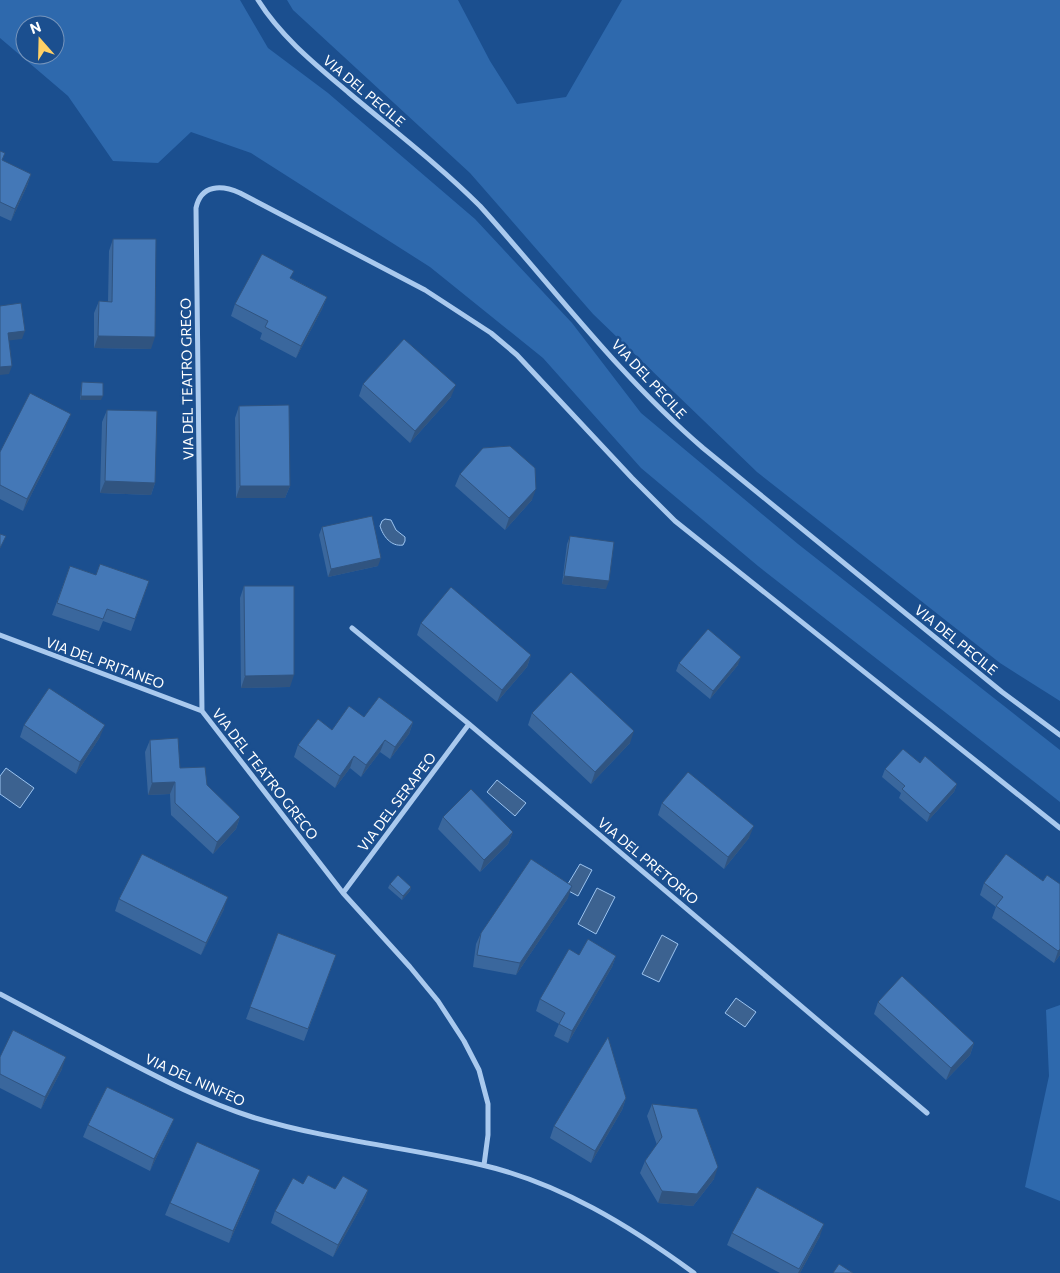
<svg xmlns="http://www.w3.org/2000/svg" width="1060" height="1273" font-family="Commissioner,sans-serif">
  <rect width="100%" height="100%" fill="#1b4f8f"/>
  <!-- green -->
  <path fill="#2e69ad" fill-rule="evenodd" d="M0,0h240l28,48 60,45 147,126 97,104 69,90 157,131 262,206v52l-302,-236 -117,-98 -98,-110 -113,-91 -179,-114 -60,-21 -33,31 -45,-2 -45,-65 -68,-58zM25,25h30v30h-30z
    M287,0h171l32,61 27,43 49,-7 56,-97h438v701l-60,-38 -243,-191 -164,-158 -123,-141 -177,-163z
    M1060,1005v196l-35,-14 24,-111 -3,-66z"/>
  <!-- water -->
  <path fill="#3c6290" stroke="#9cc4f0" d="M385,519l6,1 5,10 9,7v4l-2,4c-12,2 -20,-9 -23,-19l2,-5z
    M6,768l28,20 -14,20 -20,-14v-18z
    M497,780l29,23 -11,13 -28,-24z
    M580,864l12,6 -14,26 -13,-7z
    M597,888l18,9 -19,37 -18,-10z
    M662,935l16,9 -19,38 -17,-8z
    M736,998l20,14 -11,15 -20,-14z"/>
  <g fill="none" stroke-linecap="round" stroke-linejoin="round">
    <!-- minor -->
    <path stroke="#a9c9ee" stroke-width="5" d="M258,0c23,37 58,65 91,93 44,37 90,72 131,113 73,81 140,171 223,242l299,244 58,43
      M352,628l117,96 458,389
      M0,635l202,76
      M343,893l126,-169
      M0,994c39,21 78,41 117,62 44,23 88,46 135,61 75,23 154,30 230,48 78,18 148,61 212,108
      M484,1165l4,-30v-31l-9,-34 -15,-29 -26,-40 -28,-34 -67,-74 -141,-182 -6,-503c5,-24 26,-23 44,-15l185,97 66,43 26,22 115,123 43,43 385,307"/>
  </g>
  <!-- wall -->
  <path fill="#3a679d" d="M0,151l2,10 29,13 -4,12 -16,35 -11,-5z
    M113,239l38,110 -57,-1v-35l5,-12 9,1 1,-51z
    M291,278l36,19 -5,12 -26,49 -36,-19 2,-6 -31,-17 4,-12z
    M82,382l19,18h-21l1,-13z
    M363,384l88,13 -41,46 -51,-47z
    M239,406l51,80 -5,12h-49l-1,-80z
    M107,410l48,73 -4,12 -51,-2 2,-71z
    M66,426l-43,85 -23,-12v-47z
    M460,474l72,26 -27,30 -50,-44z
    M322,527l56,39 -50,11 -9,-42z
    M570,536l36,53 -44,-5 5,-40z
    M70,566l26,9 53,6 -18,50 -28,-10 -4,10 -47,-16z
    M244,586l46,101 -49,1 -1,-90z
    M421,623l110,32 -4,12 -30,35 -80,-67z
    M679,663l59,2 -28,34 -34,-28z
    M532,713l98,30 -39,41 -63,-59z
    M364,717l49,5 -4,12 -19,25 -10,-7 -19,25 -11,-9 -15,20 -41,-31 4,-12 34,-15z
    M24,725l76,12 -24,37 -56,-37z
    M150,740l30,28 60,49 -4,12 -23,25 -42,-39 -1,-21 -22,1 -3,-43z
    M920,763l37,21 -3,8 -27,30 -28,-24 2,-5 -19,-16 3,-8z
    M662,803l87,35 -25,31 -66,-54z
    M443,817l70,15 -5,12 -28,28 -42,-43z
    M1043,881l17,74 -6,8 -62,-45 4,-11 -16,-12 4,-12z
    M390,884l21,3 -1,4 -8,9 -14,-12z
    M568,898l-52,77 -43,-8 3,-23 5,-11z
    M119,899l105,10 -23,46 -86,-44z
    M278,933l58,22 -32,86 -58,-22z
    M579,955l37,1 -4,11 -44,76 -14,-7 5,-12 -23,-13 4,-12z
    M878,1002l96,41 -4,12 -24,25 -72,-66z
    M0,1057l62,12 -21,40 -41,-21z
    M626,1098l-4,12 -31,53 -41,-25 4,-12z
    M652,1104l62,75 -21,27 -35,-3 -18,-30 5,-12 12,-16 -10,-29z
    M88,1125l81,6 -19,40 -67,-34z
    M256,1182l-27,61 -64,-28 5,-12z
    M303,1184l32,5 33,1 -4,12 -31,55 -62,-34 4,-12z
    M732,1233l88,3 -20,37h-20l-53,-28z"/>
  <!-- shaded-wall -->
  <path fill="#305480" d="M31,174l-4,12 -16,35 4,-12z
    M327,297l-5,12 -26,49 5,-12z
    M25,331l-3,8 -17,2 3,-8z
    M98,336l57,1 -4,12 -57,-1z
    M12,366l-3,8 -9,1v-8z
    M456,385l-5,12 -41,46 5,-12z
    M81,396h22l-2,4h-21z
    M71,414l-5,12 -43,85 4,-12z
    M105,481l50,2 -4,12 -51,-2z
    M240,486h50l-5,12h-49z
    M536,489l-4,11 -27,30 4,-12z
    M381,558l-3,8 -50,11 3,-8z
    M564,576l45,5 -3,8 -44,-5z
    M531,655l-4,12 -30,35 5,-12z
    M741,657l-3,8 -28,34 3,-8z
    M294,675l-4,12 -49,1 4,-12z
    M413,722l-4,12 -19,25 5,-12z
    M105,725l-5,12 -24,37 4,-12z
    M634,731l-4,12 -39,41 4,-12z
    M385,740l-5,12 -19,25 5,-12z
    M354,756l-4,12 -15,20 5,-12z
    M175,782l-5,12 -22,1 4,-12z
    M957,784l-3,8 -27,30 3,-8z
    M240,817l-4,12 -23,25 4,-12z
    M754,826l-5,12 -25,31 4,-12z
    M513,832l-5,12 -28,28 4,-12z
    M572,886l-4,12 -52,77 4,-12z
    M411,887l-1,4 -8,9 1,-4z
    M228,897l-4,12 -23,46 5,-12z
    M1060,949v6l-6,8 4,-12z
    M616,956l-4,11 -44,76 4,-12z
    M974,1043l-4,12 -24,25 5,-12z
    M66,1057l-4,12 -21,40 4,-12z
    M626,1098l-4,12 -31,53 4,-12z
    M174,1119l-5,12 -19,40 4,-12z
    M718,1167l-4,12 -21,27 -35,-3 4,-12z
    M260,1170l-4,12 -27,61 4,-12z
    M368,1190l-4,12 -31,55 5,-12z
    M824,1224l-4,12 -20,37h-2z"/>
  <!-- building -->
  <path fill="#4478b7" stroke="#305480" d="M0,151l5,2 -3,7 29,14 -16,35 -15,-7z
    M113,239h43l-1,98 -57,-1 1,-35 13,1z
    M262,254l32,17 -4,7 37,19 -26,49 -36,-19 3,-6 -33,-17z
    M21,303l4,28 -17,2 4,33 -12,1v-61z
    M404,339l52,46 -41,46 -52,-47z
    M82,382l21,1v13h-22z
    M30,393l41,21 -44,85 -27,-14v-33z
    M289,405l1,81h-50l-1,-80z
    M107,410l50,1 -2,72 -50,-2z
    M510,446l25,22 1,21 -27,29 -49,-44 23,-26z
    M372,516l9,42 -50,11 -9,-42z
    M0,534l6,2 -6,12z
    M570,536l44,6 -5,39 -45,-5z
    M100,564l49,17 -14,38 -28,-10 -4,10 -46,-16 13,-37 26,9z
    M244,586h50v89l-49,1z
    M451,587l80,68 -29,35 -81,-67z
    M708,629l33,28 -28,34 -34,-28z
    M571,672l63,59 -39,41 -63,-59z
    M49,688l56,37 -25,37 -56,-37z
    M379,697l34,25 -18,25 -10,-7 -19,25 -12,-9 -14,20 -42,-31 20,-26 14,11 17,-24 15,11z
    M178,738l2,30 25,-1 2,18 33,32 -23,25 -42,-39v-21l-23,1 -2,-43z
    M903,749l17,14 5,-7 32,28 -27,30 -28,-25 3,-3 -20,-17z
    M688,772l66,54 -26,31 -66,-54z
    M471,789l42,43 -29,28 -41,-43z
    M142,854l86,43 -22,46 -87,-44z
    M1006,854l37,27 4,-6 13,9v65l-2,2 -62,-45 7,-9 -19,-14z
    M531,859l41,27 -52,77 -43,-8 4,-22z
    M398,875l13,12 -8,9 -13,-12z
    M278,933l58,22 -28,74 -58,-22z
    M588,939l28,17 -44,75 -13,-7 6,-11 -25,-14 29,-50 10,6z
    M902,976l72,67 -23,25 -73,-66z
    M13,1030l53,27 -21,40 -45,-23v-17z
    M608,1037l18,61 -31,53 -41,-25z
    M107,1087l67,32 -20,40 -66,-34z
    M652,1104l45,5 21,58 -21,27 -35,-3 -17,-30 17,-24z
    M197,1142l63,28 -27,61 -63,-28z
    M308,1175l27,14 8,-13 25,14 -30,55 -63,-34 18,-33 10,6z
    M757,1187l67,37 -25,45 -67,-36z
    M839,1264l14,9h-20z"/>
  <g text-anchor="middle" stroke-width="5" stroke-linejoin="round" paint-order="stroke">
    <!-- street labels -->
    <g font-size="14" fill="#fff" stroke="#1b4f8f">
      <text transform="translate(364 91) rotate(40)" y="5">VIA DEL PECILE</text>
      <text transform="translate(187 379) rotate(-91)" y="5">VIA DEL TEATRO GRECO</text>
      <text transform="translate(649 379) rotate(47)" y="5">VIA DEL PECILE</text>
      <text transform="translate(956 640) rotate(39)" y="5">VIA DEL PECILE</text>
      <text transform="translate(105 663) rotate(20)" y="5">VIA DEL PRITANEO</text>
      <text transform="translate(265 774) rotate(52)" y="5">VIA DEL TEATRO GRECO</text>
      <text transform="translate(397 802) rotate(-53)" y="5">VIA DEL SERAPEO</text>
      <text transform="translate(648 861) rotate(40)" y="5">VIA DEL PRETORIO</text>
      <text transform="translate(195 1080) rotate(24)" y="5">VIA DEL NINFEO</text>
    </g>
  </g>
  <!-- north arrow -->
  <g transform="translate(40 40) rotate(340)"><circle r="24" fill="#1b4f8f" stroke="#7695bc"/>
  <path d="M0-4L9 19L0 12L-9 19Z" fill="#ffd166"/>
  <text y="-8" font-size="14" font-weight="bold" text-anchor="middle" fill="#ffffff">N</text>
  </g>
</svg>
